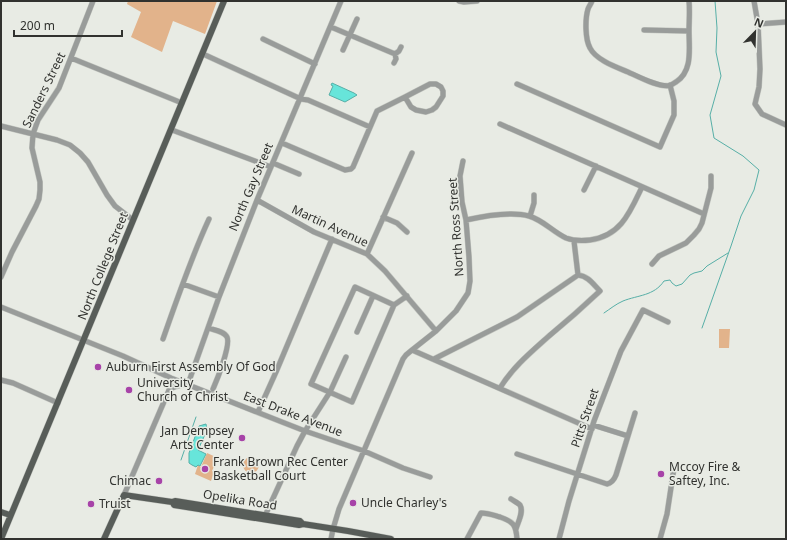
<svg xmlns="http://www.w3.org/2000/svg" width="787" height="540" font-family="'Noto Sans',sans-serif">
  <rect width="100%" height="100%" fill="#e8ebe4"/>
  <!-- green -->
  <path fill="#e2b38b" d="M128,1h89l-12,33 -32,-13 -11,31 -31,-15 10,-25 -14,-8z
    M719,329h11l-1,19h-10z
    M207,453l11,5 -6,13 2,1 -3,9 -16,-7 3,-9 3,2z
    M243 465a8 8 0 1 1 16 0a8 8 0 1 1-16 0Z"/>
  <!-- water -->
  <path fill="#67e5da" stroke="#57afa7" d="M332,83l22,10 3,2 -12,7 -16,-7 4,-9 -2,-1z
    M206,424l1,6 -9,20 8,4 -6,12 -2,-1 -2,2 -4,-2 -3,-2v-10l10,-27z"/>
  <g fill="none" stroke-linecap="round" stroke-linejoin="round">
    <!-- stream -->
    <path stroke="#57afa7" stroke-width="1" d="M604,313c6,-4 12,-9 19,-12 15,-6 31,-5 41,-20l6,-1 2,3 4,3 6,-2 8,-9 4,-2 8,-2 5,-5 21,-13
      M702,328l29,-82 10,-30 13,-26 5,-20 -16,-14 -29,-18 -4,-23 11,-39 -5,-24 1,-24 -2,-27
      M181,460l15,-43"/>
    <defs>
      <path id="minor" d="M459,1l5,1 13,-1
        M592,1c-1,3 -3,5 -4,8 -3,10 -3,30 2,39 6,12 26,19 38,24 9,4 33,17 43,13 2,-1 3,-2 5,-3 17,-11 13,-33 13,-51 0,-10 1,-20 0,-30
        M754,1l4,23 2,45 -1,18 -4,17 7,10 24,11
        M758,24l28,-2
        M331,27l64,27
        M644,30l45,1
        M263,39l52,25
        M343,50l14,-31
        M203,54l98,45 7,1 62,27
        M71,58l111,45
        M394,63l2,-4 -1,-5 4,-3 2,-4
        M517,84l143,63 14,-32v-14l-4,-16
        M500,124l204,90
        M1,126l56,14 13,5 10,8 8,9 19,33 8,11 18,14
        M172,130l99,37
        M282,143l63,27 6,-1 2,-2 24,-56 28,-14 25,-13h6l5,3 2,4v5l-7,11 -4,3 -6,2 -10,-2 -5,-3 -6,-10
        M273,163l26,11
        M584,190l12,-24
        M257,200l57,32 53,22 18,17 51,60
        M530,216l4,-13v-8
        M383,217l14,6 10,9
        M466,220c18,-4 45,-9 63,-4 14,4 24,16 37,22 8,3 15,3 24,2 31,-4 40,-28 52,-53
        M574,241l4,34
        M367,254l45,-101
        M652,264l7,-8 27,-13 8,-8 5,-6 3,-6 9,-35v-12
        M1,277l11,-25 24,-46 3,-7 1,-9v-8l-8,-34 1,-14 5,-14 21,-32 34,-87
        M183,284l36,13
        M355,287l39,18 -42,97 -41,-18z
        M394,305l13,-9
        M1,307l122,49 48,22 111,44 23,9 59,20 39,17 27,9
        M208,328c6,2 16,3 19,9 4,8 -10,43 -14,52
        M357,332l16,-36
        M163,339c14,-40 28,-81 46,-120
        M412,350l180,79
        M434,359l83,-42 61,-42c10,1 15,9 22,16 -17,16 -34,31 -51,45 -19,17 -36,31 -49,52
        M1,380l12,3 45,20
        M188,384l31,-87 38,-97 84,-199
        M169,390l5,-3 11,-3
        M258,412l18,-40 56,-133
        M593,425l35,11
        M517,454l90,30c5,-1 7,-4 9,-9l19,-62
        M124,495l45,-105 2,-12
        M511,499c3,2 7,4 9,6 4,7 -2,17 -4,24
        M264,518l33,-72 8,-15 25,-39 16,-35
        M331,539l2,-10 6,-20 64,-150 3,-4 6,-5 24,-19 20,-20 12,-18 2,-12 -1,-24 -3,-37 -4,-18 -2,-26 3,-15
        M467,539l14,-26c7,0 12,2 19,4 14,5 16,8 17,22
        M559,539l10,-38 25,-80 27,-70 22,-41 25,12
        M660,539l7,-25 7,-46"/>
      <path id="major" d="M173,503l1,2 125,20 4,-1 45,7 43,8
        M1,512l9,3
        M1,539l223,-538
        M104,539l20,-44 48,7 3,-1 125,20 3,3"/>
    </defs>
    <!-- minor casing -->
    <use href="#minor" stroke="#c3c6c0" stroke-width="6"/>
    <!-- major casing -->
    <use href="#major" stroke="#c3c6c0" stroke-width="7"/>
    <!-- minor -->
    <use href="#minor" stroke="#999c9a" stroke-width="5"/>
    <!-- major -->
    <use href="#major" stroke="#585d59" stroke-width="6"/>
  </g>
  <!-- markers -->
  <g fill="#a743a8" stroke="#e8ebe4" stroke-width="1.5">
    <circle cx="98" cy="367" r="4"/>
    <circle cx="129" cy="390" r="4"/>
    <circle cx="242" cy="438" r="4"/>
    <circle cx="205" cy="469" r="4"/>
    <circle cx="661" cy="474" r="4"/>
    <circle cx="159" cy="481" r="4"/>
    <circle cx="353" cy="503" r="4"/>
    <circle cx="91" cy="504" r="4"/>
  </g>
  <g text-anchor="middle" stroke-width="3" stroke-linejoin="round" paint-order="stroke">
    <!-- street labels -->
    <g font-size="12" fill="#31322f" stroke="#e8ebe4">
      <text transform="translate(44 90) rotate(-64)" y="4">Sanders Street</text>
      <text transform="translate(251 187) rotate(-67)" y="4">North Gay Street</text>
      <text transform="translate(330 226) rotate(25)" y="4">Martin Avenue</text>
      <text transform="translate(456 227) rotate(-94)" y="4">North Ross Street</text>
      <text transform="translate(103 266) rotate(-68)" y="4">North College Street</text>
      <text transform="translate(293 414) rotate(21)" y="4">East Drake Avenue</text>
      <text transform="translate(585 418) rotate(-71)" y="4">Pitts Street</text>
      <text transform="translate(240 500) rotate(9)" y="4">Opelika Road</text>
    </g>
    <!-- poi labels -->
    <g font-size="12" fill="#31322f" stroke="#e8ebe4" text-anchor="start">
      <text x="106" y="371">Auburn First Assembly Of God</text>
      <text x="137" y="387">University<tspan x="137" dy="14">Church of Christ</tspan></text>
      <text x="234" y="435" text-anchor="end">Jan Dempsey<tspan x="234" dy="14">Arts Center</tspan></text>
      <text x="213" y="466">Frank Brown Rec Center<tspan x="213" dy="14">Basketball Court</tspan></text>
      <text x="669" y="471">Mccoy Fire &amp;<tspan x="669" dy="14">Saftey, Inc.</tspan></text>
      <text x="151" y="485" text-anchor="end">Chimac</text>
      <text x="361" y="507">Uncle Charley's</text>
      <text x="99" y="508">Truist</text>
    </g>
  </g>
  <!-- border -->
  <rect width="787" height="540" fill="none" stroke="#31322f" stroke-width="4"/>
  <!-- north arrow -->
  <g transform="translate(755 32) rotate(23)" stroke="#e8ebe4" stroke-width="3" paint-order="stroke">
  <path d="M0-3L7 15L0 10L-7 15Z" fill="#31322f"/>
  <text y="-6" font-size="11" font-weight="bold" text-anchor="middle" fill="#31322f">N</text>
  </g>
  <!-- scale -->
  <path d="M14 30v6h108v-6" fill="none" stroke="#31322f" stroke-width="2"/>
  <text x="20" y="30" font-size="12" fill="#31322f" stroke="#e8ebe4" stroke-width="3" paint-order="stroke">200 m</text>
</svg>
